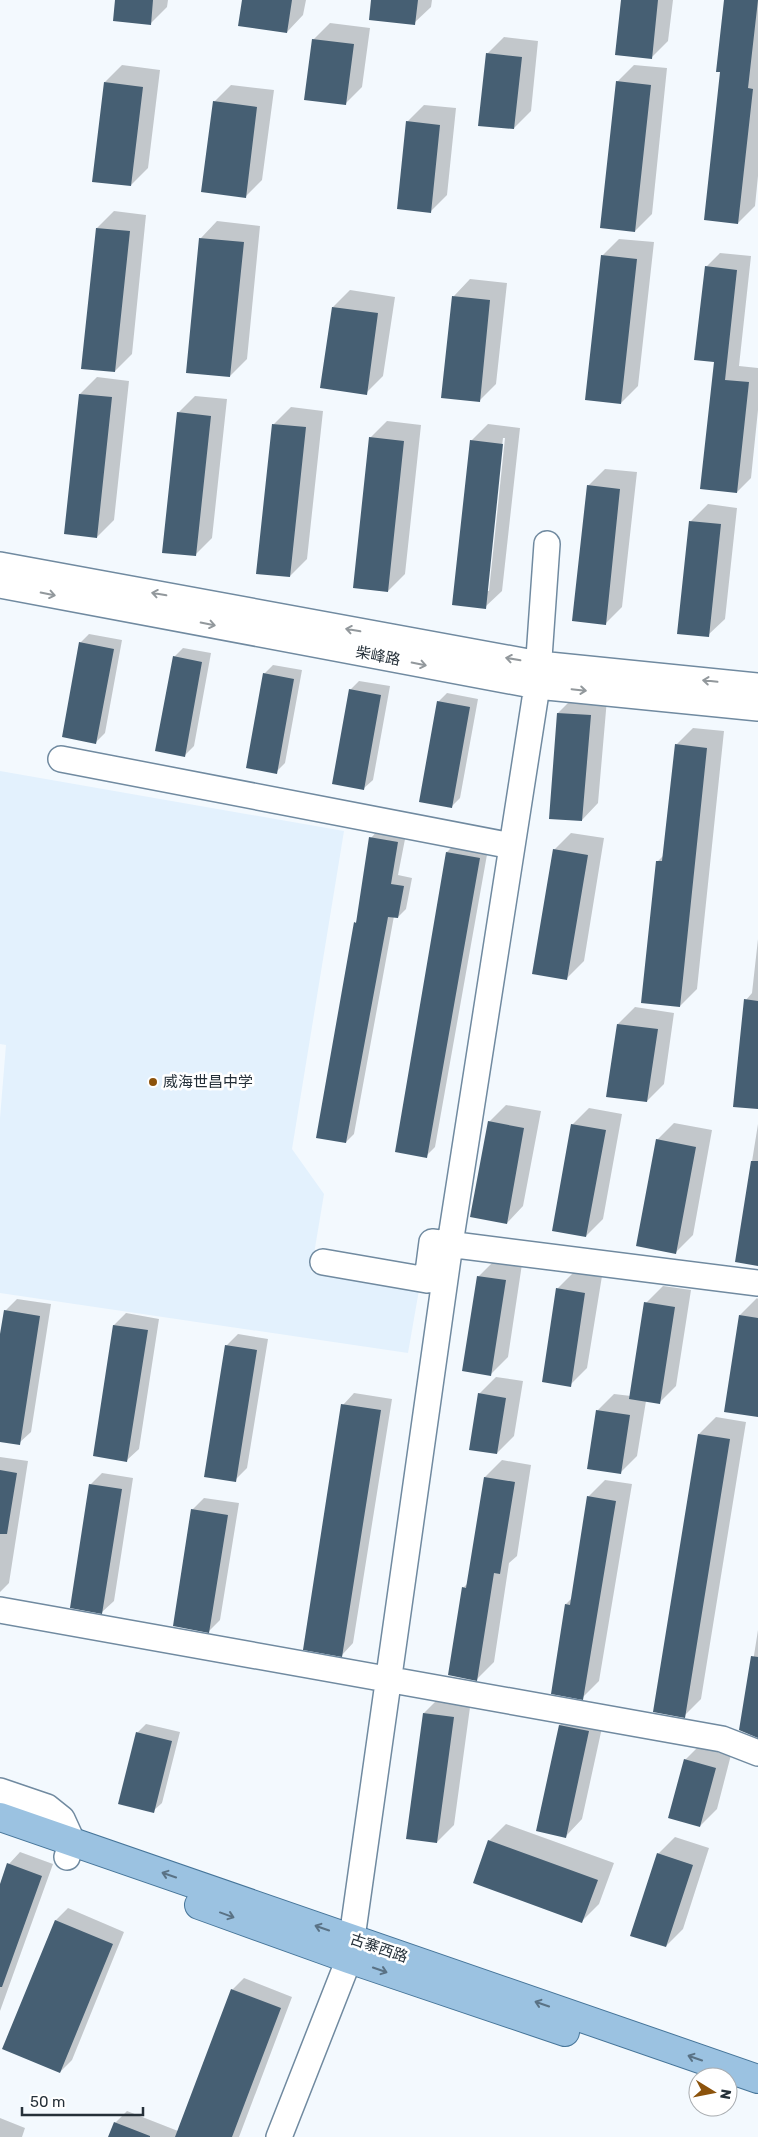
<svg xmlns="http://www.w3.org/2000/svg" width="758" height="2137" font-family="Rubik,'Noto Sans SC',sans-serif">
  <rect width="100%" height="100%" fill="#f3f9fe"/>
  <!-- built -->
  <path fill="#e3f1fd" d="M0,771l344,60 -52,318 32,45 -13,78 108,18 -11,63 -408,-60v-175l6,-73 -6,-1z"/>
  <!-- shadow -->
  <path fill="#0003" fill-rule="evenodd" d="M116,0h52l-1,7 -17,17z
    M243,0h63l-3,15 -16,17z
    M372,0h60l-1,7 -17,16z
    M622,0h51l-5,41 -17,17z
    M725,0h33v176l-3,30 -17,17 -17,-152z
    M330,23l40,5 -8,59 -17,17 -32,-64z
    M504,37l34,4 -7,70 -17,17 -27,-74z
    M122,65l38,5 -12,98 -17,17 -26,-103z
    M634,65l33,3 -15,146 -17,17 -18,-149z
    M231,85l43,5 -12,90 -17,17 -31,-95z
    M424,105l32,3 -9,87 -17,17 -23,-90z
    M114,211l32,4 -14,139 -17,17 -18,-143z
    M217,221l43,5 -13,133 -17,17 -43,-4 14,-134z
    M619,239l35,3 -16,144 -17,17 -19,-147z
    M720,253l31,3 -12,110 19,2v42l-7,68 -14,14 -21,-131 -10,-94z
    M470,279l37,4 -11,101 -17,17 -25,-105z
    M350,290l45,7 -12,79 -17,17 -33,-86z
    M97,377l32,4 -15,139 -17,17 -17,-143z
    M195,396l32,3 -15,139 -17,17 -17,-142z
    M291,407l32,4 -16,148 -17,17 -16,-152z
    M387,421l34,4 -16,149 -17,17 -18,-153z
    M488,424l32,4 -18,163 -17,16 -14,-166zM503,438h2l-16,153h-3z
    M605,469l32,3 -15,135 -16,16 -18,-137z
    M708,504l29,4 -12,111 -17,16 -17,-114z
    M89,634l33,6 -17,93 -9,9 -16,-99z
    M183,648l28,5 -17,93 -9,9 -11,-98z
    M273,665l29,5 -17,93 -9,9 -12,-98z
    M359,681l31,5 -17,94 -9,8 -14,-98z
    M447,693l31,6 -18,99 -9,9 -13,-105z
    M575,696l32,3 -9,104 -16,17 -24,-107z
    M693,728l31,3 -27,258 -17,17 -22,-145 6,-6 12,-110z
    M379,829l27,5 -8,41 14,3 -6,31 -8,8 -4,-1 -40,218 -8,8 9,-219 3,-3 13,-82z
    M571,833l33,5 -20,123 -17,17 -13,-128z
    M456,843l32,6 -53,298 -9,9 -30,-5 51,-299z
    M758,939v169l-12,-108 6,-7z
    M635,1007l39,6 -10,71 -17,17 -29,-77z
    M506,1105l35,6 -18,95 -16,17 -18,-101z
    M589,1108l33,6 -19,105 -17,17 -14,-111z
    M674,1123l38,7 -19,105 -17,17 -19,-112z
    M758,1124v141l-22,-4z
    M495,1260l27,4 -14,93 -17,17 -13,-97z
    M574,1272l28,4 -15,92 -17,17 -13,-96z
    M663,1286l28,4 -15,96 -17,17 -13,-2 -9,55 -17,17 -23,-62 17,-17 17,2 15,-93z
    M757,1298l1,1v117l-18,-101z
    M17,1299l34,5 -20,128 -12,11 -19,-3v-98l5,-31z
    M126,1313l33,6 -20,130 -12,11 -33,-5 20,-130z
    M238,1334l30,5 -21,129 -12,12 -9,-134z
    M496,1377l27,4 -9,55 -17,17 -18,-59z
    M354,1393l38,6 -39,244 -11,12 1,-250z
    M716,1417l30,5 -45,277 -17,17 -29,-5 44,-277z
    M0,1457l28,4 -19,122 -9,9z
    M502,1460l29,5 -14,91 -8,7 -15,99 -17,17 -14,-91 6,-6 16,-105z
    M102,1473l31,5 -19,123 -12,11 -12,-127z
    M605,1480l27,4 -33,197 -17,17 -16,-94 7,-7 15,-100z
    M204,1498l35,5 -19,117 -11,11 -17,-121z
    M758,1630v106l-6,-68z
    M441,1696l30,4 -17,125 -17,17 -13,-129z
    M577,1708l28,6 -23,105 -16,17 -29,-6 23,-105z
    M146,1724l34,8 -18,71 -9,8 -16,-78z
    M702,1743l30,8 -15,58 -17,17 -15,-66z
    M506,1824l108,39 -15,41 -17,17 -93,-80z
    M675,1837l34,11 -26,81 -17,17 -8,-92z
    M20,1852l33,12 -53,147v-123l9,-24z
    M68,1908l56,24 -52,128 -12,12 -56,-24 52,-128z
    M244,1978l48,19 -53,140h-129l5,-14 12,-12 51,20 54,-141z
    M0,2118l25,10 -3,9h-22z"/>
  <!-- building -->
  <path fill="#465f73" d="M115,0h38l-2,25 -38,-4z
    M242,0h50l-5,33 -49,-7z
    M371,0h47l-3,25 -46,-5z
    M621,0h37l-6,59 -37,-4z
    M724,0h34l-10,88 5,1 -15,135 -34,-4 16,-148h-4z
    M312,39l42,5 -8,61 -42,-5z
    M486,53l36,4 -8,72 -36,-3z
    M616,81l35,4 -16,147 -35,-4z
    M104,82l39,5 -12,99 -39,-4z
    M213,101l44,6 -11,91 -45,-6z
    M406,121l34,4 -9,88 -34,-4z
    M96,228l34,3 -15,141 -34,-3z
    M199,238l45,4 -14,135 -44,-4z
    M601,255l36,4 -16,145 -36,-4z
    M705,266l32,4 -12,110 24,2 -12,111 -37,-4 14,-127 -20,-2z
    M452,296l38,4 -10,102 -39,-4z
    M332,307l46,6 -11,82 -47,-7z
    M79,394l33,3 -15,141 -33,-4z
    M177,412l34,4 -15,140 -34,-3z
    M272,424l34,3 -16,150 -34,-3z
    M369,437l35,4 -16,151 -35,-4z
    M470,440l33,4 -17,165 -34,-4z
    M587,485l33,4 -14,136 -34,-4z
    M689,521l32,3 -12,113 -32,-3z
    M79,642l35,7 -18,95 -34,-7z
    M173,656l29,6 -17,95 -30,-6z
    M263,673l31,6 -17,95 -31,-6z
    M349,689l32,6 -17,95 -32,-6z
    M437,701l33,6 -18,101 -33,-6z
    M557,713l34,2 -9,106 -33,-2z
    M675,744l32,4 -27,259 -39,-4 15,-142h6z
    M369,837l29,5 -7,42 13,2 -6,32 -10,-1 -42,226 -30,-5 38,-216 2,1z
    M553,849l35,6 -21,125 -35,-6z
    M446,852l34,6 -53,300 -32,-6z
    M744,999l14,2v108l-25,-2z
    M617,1024l41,5 -11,73 -41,-5z
    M488,1121l36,7 -17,96 -37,-7z
    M571,1124l35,6 -20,107 -34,-6z
    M656,1139l40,8 -20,107 -40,-8z
    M751,1161h7v105l-23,-4z
    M477,1276l29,4 -15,96 -29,-5z
    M556,1288l29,5 -14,94 -29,-5z
    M644,1302l31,5 -15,97 -31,-5z
    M4,1310l36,6 -20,129 -20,-3v-108z
    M739,1315l19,3v99l-34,-5z
    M113,1325l35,5 -21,132 -34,-6z
    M225,1345l32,5 -21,132 -32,-5z
    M478,1393l28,5 -9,56 -28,-4z
    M341,1404l40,6 -39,247 -39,-7z
    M596,1410l34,5 -9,59 -34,-5z
    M698,1434l32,5 -45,279 -32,-6z
    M0,1470l17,3 -10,61h-7z
    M484,1477l31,5 -15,92 -6,-1 -17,108 -29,-6 14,-88 4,1z
    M89,1484l33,5 -20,125 -32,-6z
    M587,1496l29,5 -33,199 -32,-6 14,-90 5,1z
    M191,1509l37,6 -19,118 -36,-7z
    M751,1656l7,1v81l-19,-8z
    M423,1713l31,4 -17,126 -31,-4z
    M559,1725l30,6 -23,107 -30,-7z
    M136,1732l36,9 -18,72 -36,-9z
    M684,1759l32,9 -16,59 -32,-9z
    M488,1840l110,40 -16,43 -109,-40z
    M657,1853l36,12 -27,82 -36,-11z
    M7,1863l35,13 -40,111h-2v-103z
    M55,1920l58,24 -53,129 -58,-24z
    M231,1989l50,19 -49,129h-57z
    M114,2122l36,14v1h-42z"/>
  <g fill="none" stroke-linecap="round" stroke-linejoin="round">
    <defs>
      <path id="minor" d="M0,565l539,99 219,22
        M0,585l537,101 221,22
        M61,759l451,87
        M323,1262l104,18 5,-38 326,41
        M0,1610l722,129 36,14
        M0,1791l47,16 15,12 10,22 -5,16
        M279,2137l70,-178 101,-715 87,-558 10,-142"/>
      <path id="major" d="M0,1817l758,262
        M199,1905l150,54 216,73"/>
    </defs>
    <!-- minor casing -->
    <use href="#minor" stroke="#708aa0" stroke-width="28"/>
    <!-- major casing -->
    <use href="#major" stroke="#467599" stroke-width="30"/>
    <!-- minor -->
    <use href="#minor" stroke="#fff" stroke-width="25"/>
    <!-- major -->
    <use href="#major" stroke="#9bc2e1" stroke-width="28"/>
  </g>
  <!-- one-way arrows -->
  <defs><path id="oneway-shaft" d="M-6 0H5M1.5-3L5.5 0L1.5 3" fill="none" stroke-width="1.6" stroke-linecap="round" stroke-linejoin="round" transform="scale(1.25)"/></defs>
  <g stroke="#92989c">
    <use href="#oneway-shaft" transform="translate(48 594) rotate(11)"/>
    <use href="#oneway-shaft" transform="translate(159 594) rotate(-170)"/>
    <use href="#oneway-shaft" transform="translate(208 624) rotate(11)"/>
    <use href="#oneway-shaft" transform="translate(353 630) rotate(-170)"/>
    <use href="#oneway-shaft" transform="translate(513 659) rotate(-170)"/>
    <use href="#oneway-shaft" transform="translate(419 664) rotate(11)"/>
    <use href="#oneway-shaft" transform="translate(710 681) rotate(-174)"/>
    <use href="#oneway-shaft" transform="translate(579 690) rotate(6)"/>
  </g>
  <g stroke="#5a7285">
    <use href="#oneway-shaft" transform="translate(169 1875) rotate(-161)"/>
    <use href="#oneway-shaft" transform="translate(227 1915) rotate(20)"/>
    <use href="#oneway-shaft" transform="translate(322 1928) rotate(-161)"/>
    <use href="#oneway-shaft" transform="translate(380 1970) rotate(19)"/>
    <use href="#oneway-shaft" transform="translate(542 2004) rotate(-161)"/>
    <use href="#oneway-shaft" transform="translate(695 2058) rotate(-161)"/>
  </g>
  <!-- markers -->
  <circle fill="#8c530c" stroke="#fff" stroke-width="2" cx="153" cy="1082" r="5"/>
  <g text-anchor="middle" stroke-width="5" stroke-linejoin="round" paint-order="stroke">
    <!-- street labels -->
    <g font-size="15" fill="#253039" stroke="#fff">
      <text transform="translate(378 656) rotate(11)" y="5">柴峰路</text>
      <text transform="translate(379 1948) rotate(19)" y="5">古寨西路</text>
    </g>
    <!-- poi labels -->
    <g font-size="15" fill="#253039" stroke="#fff" text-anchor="start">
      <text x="163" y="1087">威海世昌中学</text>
    </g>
  </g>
  <!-- north arrow -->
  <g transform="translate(713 2092) rotate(100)"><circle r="24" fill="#ffffff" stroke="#a8acb0"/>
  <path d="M0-4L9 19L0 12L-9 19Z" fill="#8c530c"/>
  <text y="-8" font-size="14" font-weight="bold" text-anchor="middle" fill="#253039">N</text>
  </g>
  <!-- scale -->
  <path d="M22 2107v8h121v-8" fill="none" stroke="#253039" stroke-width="2.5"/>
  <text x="30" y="2107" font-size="15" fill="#253039" stroke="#ffffff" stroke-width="4" paint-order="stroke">50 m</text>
</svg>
